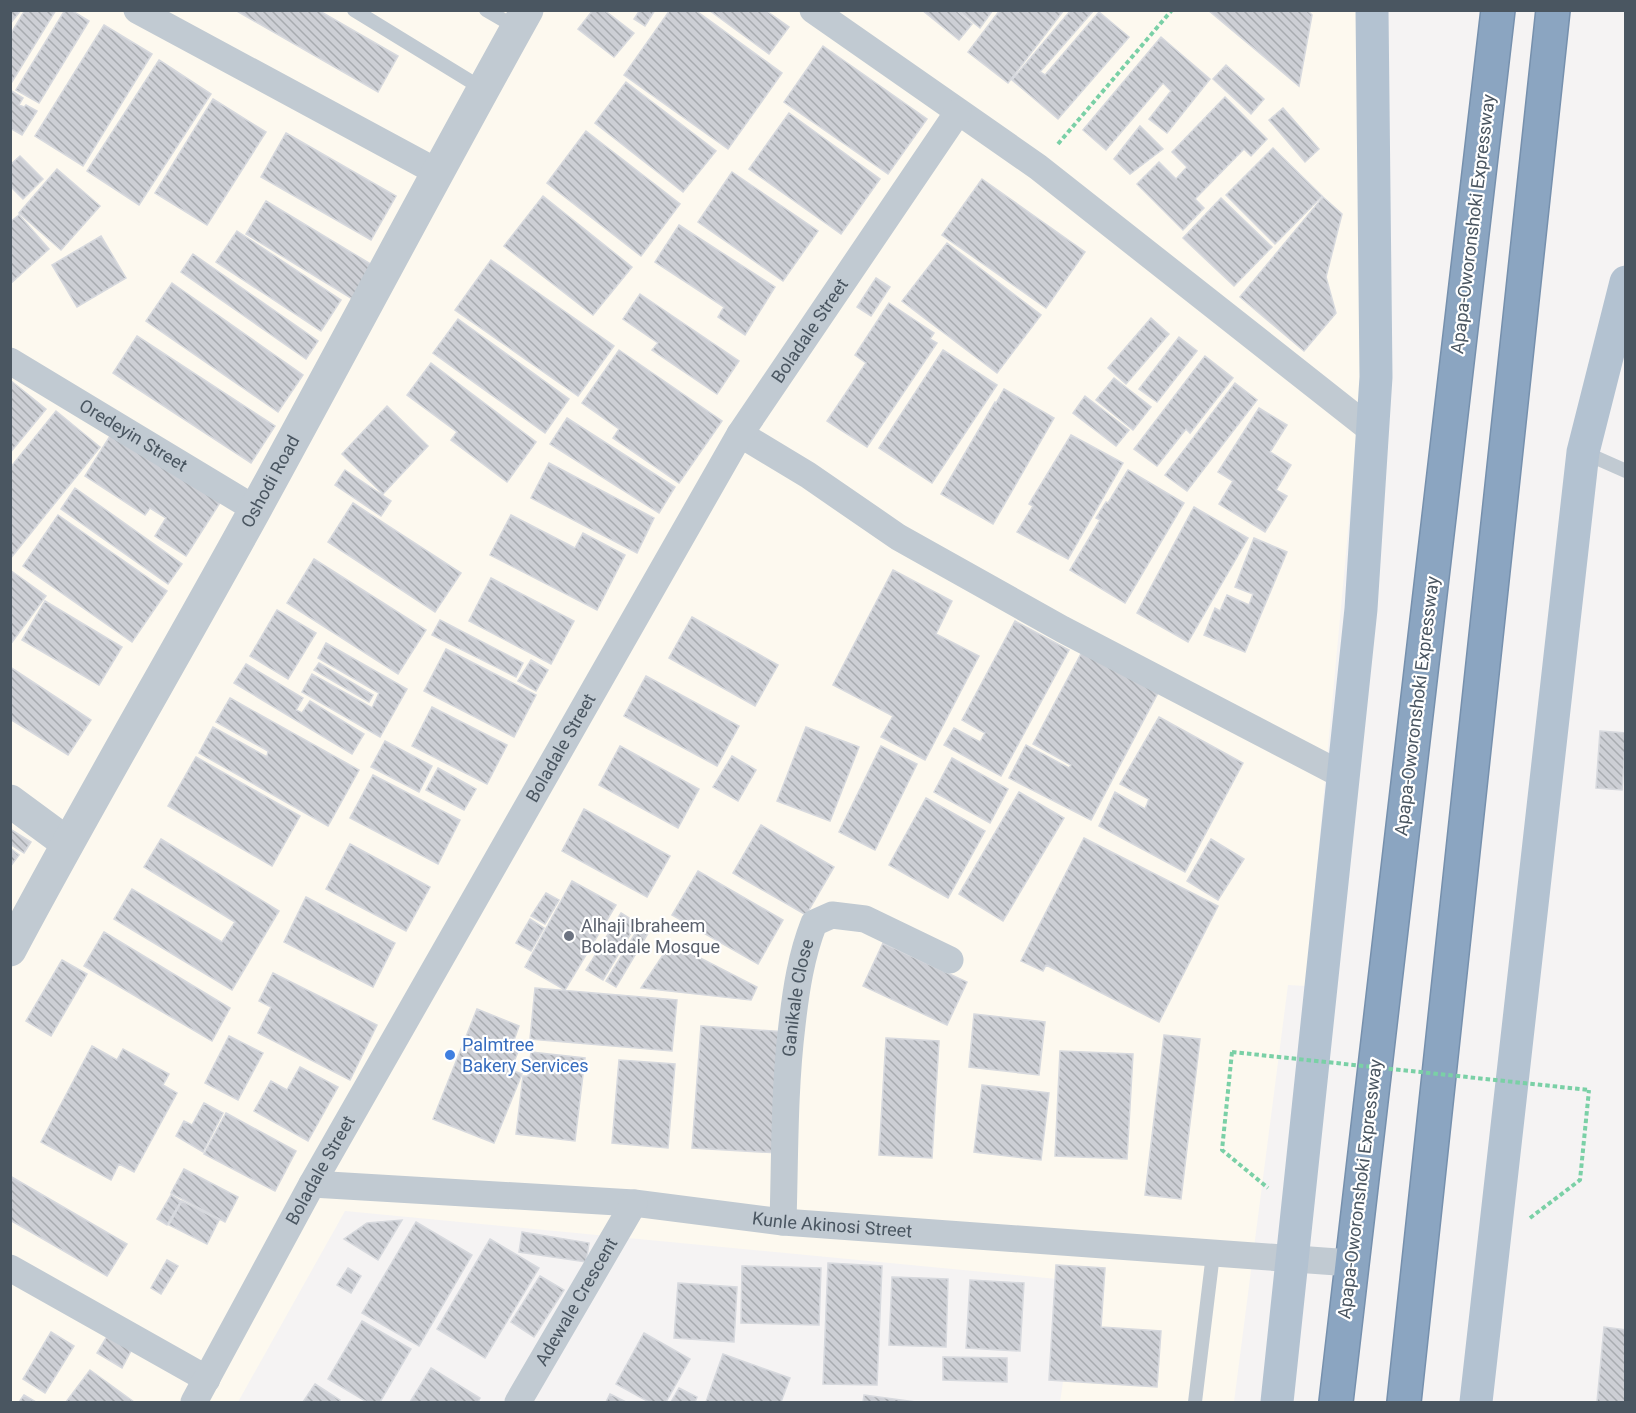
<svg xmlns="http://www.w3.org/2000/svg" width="1636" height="1413" font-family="Roboto,sans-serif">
  <defs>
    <pattern id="building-back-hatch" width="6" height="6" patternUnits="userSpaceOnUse" patternTransform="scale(1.5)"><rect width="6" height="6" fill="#cdcfd5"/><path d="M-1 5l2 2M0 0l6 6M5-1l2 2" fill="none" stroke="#a8abb0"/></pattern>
  </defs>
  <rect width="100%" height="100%" fill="#f5f3f3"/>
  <!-- commercial -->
  <path fill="#fdf9ef" d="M10,11h1365l5,174 -74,801 -18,-1 -54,417h-174l18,-121 -733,-70 -107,191h-227z"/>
  <!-- building -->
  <path fill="url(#building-back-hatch)" stroke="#d7d9de" stroke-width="1.5" d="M10,10h11l-11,14z
    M25,10h31l-46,75v-50z
    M65,10h6l18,11 -50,82 -23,-13z
    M235,10h83l80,46 -20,36z
    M593,10h11l30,23 -20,24 -36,-28z
    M640,10h15l-10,16 -11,-7z
    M670,10h25l87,63 -54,76 -104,-74z
    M709,10h56l24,17 -20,27z
    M922,10h34l16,14 -13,16z
    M958,10h35l-13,18z
    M1000,10h64l-56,73 -40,-31z
    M1071,10h23l-54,62 5,3 54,-63 30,25 -71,82 -46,-39z
    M1208,10h99l5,5 -13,71z
    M104,25l48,29 -69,112 -48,-30z
    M1161,37l49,42 -43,54 -18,-14 22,-28 -8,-8 -57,67 -23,-20z
    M823,46l104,73 -39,55 -104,-72z
    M159,60l52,34 -72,111 -52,-34z
    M1226,65l38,34 -13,15 -38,-35z
    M626,82l90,69 -33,41 -88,-69z
    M10,90l13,8 -4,7 5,2 2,-2 11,6 -15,24 -12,-7z
    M1225,97l42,42 -16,17 -7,-7 -49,50 9,9 -21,22 -46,-46 22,-22 17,17 11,-12 -15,-15z
    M213,99l53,33 -59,93 -52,-32z
    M1283,108l36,41 -14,13 -36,-42z
    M789,113l91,66 -39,55 -92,-65z
    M1140,126l23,23 -33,25 -16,-15z
    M586,131l94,73 -39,52 -94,-73z
    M286,133l110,63 -25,44 -110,-63z
    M1273,148l49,48 -47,48 -49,-49z
    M20,156l23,23 -20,20 -13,-13v-21z
    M57,169l43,37 -39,44 -42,-37z
    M732,172l86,59 -35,50 -85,-59z
    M982,179l103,73 -39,56 -104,-73z
    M543,196l89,71 -39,48 -89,-69z
    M1323,197l19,17 -16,63 10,36 -32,38 -64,-54z
    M1221,198l51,49 -38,39 -51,-48z
    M266,201l108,65 -20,34 -108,-66z
    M19,215l30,34 -39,35v-62z
    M679,225l96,62 -30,48 -27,-18 6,-10 -69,-45z
    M237,231l104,69 -20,31 -105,-69z
    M101,236l25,42 -49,29 -25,-42z
    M947,243l94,72 -44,58 -95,-72z
    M193,254l125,87 -12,18 -125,-87z
    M491,260l123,86 -36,50 -123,-86z
    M876,278l14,9 -19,29 -14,-9z
    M172,283l131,92 -25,37 -132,-91z
    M640,294l99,67 -22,33 -65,-44 6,-7 -35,-24z
    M889,303l45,30 -4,6 7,4 -70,104 -40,-26 39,-58 -11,-8z
    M1151,318l18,16 -43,50 -18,-16z
    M458,319l111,80 -24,34 -112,-80z
    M137,336l138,90 -24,37 -138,-90z
    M1179,337l18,14 -40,51 -18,-13z
    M619,350l103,71 -43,62 -66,-45 6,-9 -37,-26z
    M943,350l54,35 -65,98 -53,-35z
    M1205,356l28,22 -43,55 -4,-4 -29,37 -23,-17z
    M431,363l105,79 -29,40 -56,-42 6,-8 -50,-37z
    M1114,378l37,29 -18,23 -37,-30z
    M10,380l36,29 -36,44z
    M1235,383l22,17 -70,91 -22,-16z
    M1004,389l50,29 -61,106 -52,-30 54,-92 1,1z
    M1085,396l44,34 -13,16 -43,-33z
    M387,406l41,40 -45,48 -41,-40z
    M1259,408l28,17 -17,27 21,13 -15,25 11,6 -22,36 -46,-28 14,-23 -15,-9z
    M56,411l44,36 -90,112v-91z
    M567,418l108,69 -16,26 -109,-69z
    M115,428l108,70 -37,58 -31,-20 11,-18 -16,-10 -5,7 -60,-39z
    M1071,435l52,28 -55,96 -51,-27 16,-26 -4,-2z
    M549,463l105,55 -17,35 -106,-55z
    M345,470l46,31 -10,15 -46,-31z
    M1128,470l56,33 -59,100 -55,-33 30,-50 -4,-2 10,-16 2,1z
    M75,488l107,76 -14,20 -107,-75z
    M353,503l108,70 -26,39 -107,-70z
    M1194,507l54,31 -60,104 -51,-29z
    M58,515l109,76 -35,51 -109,-76z
    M511,515l64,33 8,-15 42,22 -28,55 -107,-55z
    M1254,538l33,14 -42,100 -41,-17 11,-27 5,3 7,-16 22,10 4,-11 -18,-7z
    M314,559l112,71 -28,44 -111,-71z
    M10,570l36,26 -36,49z
    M893,570l59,31 -16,33 43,22 -54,104 -44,-23 12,-21 -60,-31z
    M491,578l83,43 -23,43 -82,-43z
    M45,601l77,46 -23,38 -77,-45z
    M277,610l39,23 -28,46 -38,-23z
    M692,617l86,48 -23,41 -86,-48z
    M440,620l83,43 -7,14 -84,-42z
    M1015,621l54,29 -68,126 -57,-31 10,-17 26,14 5,-9 -23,-13z
    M326,643l81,46 -27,48 -78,-45 10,-18 60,34 7,-15 -61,-35z
    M446,649l90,46 -22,42 -90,-46z
    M1083,650l76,41 -68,129 -82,-42 17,-33 43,23 2,-3 -38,-21z
    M531,660l17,10 -12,21 -18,-10z
    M319,663l54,32 -4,7 -55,-32z
    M246,664l57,34 -7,12 6,3 8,-12 54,33 -12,20 -118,-71z
    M10,667l81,53 -23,35 -58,-36z
    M646,676l93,50 -22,40 -93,-50z
    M230,698l129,72 -31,56 -129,-73 14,-26 54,30 1,-6 -52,-29z
    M432,707l75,38 -20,39 -75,-38z
    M1159,717l84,46 -58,109 -86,-46 16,-34 30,17 4,-10 -29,-15z
    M806,727l53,20 -29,74 -53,-20z
    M1600,731l26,2 -4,57 -26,-2z
    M385,741l47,25 -13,26 -48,-25z
    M620,746l79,43 -21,39 -79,-43z
    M881,746l36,18 -42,86 -36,-18z
    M732,756l24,14 -18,31 -25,-14z
    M196,757l104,59 -28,50 -104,-60z
    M952,758l56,31 -18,34 -56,-31z
    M438,768l38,21 -12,21 -38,-20z
    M373,775l87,45 -22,44 -88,-46z
    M1019,792l45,26 -61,103 -44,-27z
    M926,798l59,33 -37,67 -59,-33z
    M584,809l86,47 -23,41 -85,-46z
    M761,825l73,42 -28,48 -73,-42z
    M10,829l21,13 -7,11 -14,-9z
    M1084,838l134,68 -59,116 -113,-57 -3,6 -22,-10z
    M161,839l118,72 -47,79 -118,-71 18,-30 90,53 13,-20 -91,-55z
    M1211,839l33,20 -26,41 -31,-19z
    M350,844l80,43 -24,44 -80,-42z
    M10,848l9,7 -9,12z
    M698,871l85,49 -25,44 -86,-49z
    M572,881l44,24 -51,85 -40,-23z
    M546,893l13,7 -14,24 -14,-8z
    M306,897l89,46 -22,44 -89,-45z
    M621,913l16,10 -34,57 -17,-10z
    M530,919l14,9 -13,23 -15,-8z
    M641,924l9,6 -34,57 -10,-6z
    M104,932l126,76 -18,33 -128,-75z
    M671,943l86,44 -6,13 -110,-12z
    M883,943l84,39 -20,43 -84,-39z
    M62,960l25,14 -36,62 -25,-15z
    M273,973l104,52 -27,55 -92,-47 13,-26 -12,-6z
    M535,988l142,12 -5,51 -142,-12z
    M477,1009l42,17 -7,20 7,3 -8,21 11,4 -28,69 -61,-24z
    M974,1014l71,8 -6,53 -70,-8z
    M701,1026l86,6 -8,121 -87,-5z
    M1164,1035l36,4 -19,160 -36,-4z
    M229,1036l34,17 -25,47 -33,-17z
    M886,1038l53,3 -7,117 -53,-3z
    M92,1046l25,14 6,-11 46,25 -6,11 14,8 -43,79 -15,-8 -8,16 -70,-38z
    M1060,1051l73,3 -6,105 -72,-3z
    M531,1052l54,6 -10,83 -59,-7 7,-58h5z
    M619,1060l56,4 -7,84 -56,-5z
    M300,1067l38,20 -30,54 -54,-30 17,-30 16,9z
    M982,1085l67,8 -8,67 -67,-8z
    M204,1103l19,10 -20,39 -27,-16 8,-15 8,4z
    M226,1113l70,38 -21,40 -71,-37z
    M184,1169l54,28 -13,25 -54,-29z
    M10,1176l117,68 -20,32 -97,-56z
    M171,1195l10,6 -14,24 -10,-6z
    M182,1201l37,19 -12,24 -38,-19z
    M402,1220l-24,40 -34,-21 23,-16z
    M416,1222l56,33 -53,91 -57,-33z
    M522,1232l67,11 -3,19 -67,-10z
    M490,1239l49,29 -54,90 -48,-29z
    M167,1260l11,6 -17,28 -10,-6z
    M828,1263l54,3 -5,119 -54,-1z
    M1056,1265l49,3 -4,59 60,4 -4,56 -108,-7z
    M742,1266l79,2 -2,57 -78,-2z
    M348,1268l13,8 -10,17 -14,-8z
    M540,1276l24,14 -30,47 -23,-15z
    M892,1277l56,2 -2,68 -57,-2z
    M970,1280l54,3 -4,68 -54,-3z
    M678,1283l59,4 -3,55 -60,-4z
    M362,1321l49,28 -31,53h-13l-39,-23z
    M1604,1327l22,3 -1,72h-28z
    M51,1332l23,14 -29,47 -22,-14z
    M109,1333l24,14 -11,21 -25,-15z
    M644,1333l46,26 -24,43h-17l-33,-18z
    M723,1354l67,24 -9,24h-75z
    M943,1357l64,1v24l-64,-2z
    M431,1368l49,30 -2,4h-68z
    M90,1370l44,32h-68z
    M315,1384l25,16 -1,2h-36z
    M679,1388l18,9 -2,5h-24z
    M610,1394l16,8h-20z
    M24,1395l12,7h-17z
    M864,1395l52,7h-53z"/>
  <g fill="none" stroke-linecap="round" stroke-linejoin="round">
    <defs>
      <path id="motorway" d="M1336,1402l162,-1392
        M1404,1402l149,-1392"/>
    </defs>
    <!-- motorway casing -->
    <use href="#motorway" stroke="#7690ad" stroke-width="36"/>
    <!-- path -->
    <path stroke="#7ad0a6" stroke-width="4" stroke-dasharray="4.5 3" stroke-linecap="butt" d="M1058,144l114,-134
      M1232,1052l-10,98 46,38
      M1530,1218l50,-38 9,-90"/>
    <!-- service -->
    <path stroke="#c1cad2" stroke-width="14" d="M354,10l129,79
      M486,10l31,18
      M1583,452l43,19
      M1195,1402l18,-148"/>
    <!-- minor -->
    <g stroke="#c1cad2" stroke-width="27">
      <path d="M137,10l300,162"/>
      <path d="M813,10l225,157 336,265"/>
      <path id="s1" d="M10,361l245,148"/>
      <path d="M740,434l68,41 90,62 164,92 280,146"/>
      <path id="s2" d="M312,1184l322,19 149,19 568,41"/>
      <path id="s3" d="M783,1222c2,-66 1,-132 9,-197 4,-35 9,-69 22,-102l18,-8 33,4 85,41"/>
      <path d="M10,1268l197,111"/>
      <path id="s4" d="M194,1402l118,-218 428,-750 218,-322"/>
      <path id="s5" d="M518,1402l116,-199"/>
    </g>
    <!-- tertiary -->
    <g stroke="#c1cad2" stroke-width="33">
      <path d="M10,801l57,42"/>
      <path id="s6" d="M10,950c79,-149 165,-294 246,-442 91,-166 179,-333 271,-498"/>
    </g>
    <!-- primary -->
    <path stroke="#b3c2d1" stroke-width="33" d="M1277,1402l84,-793 15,-232 -4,-367
      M1476,1402l107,-950 43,-170"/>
    <!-- motorway -->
    <use href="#motorway" stroke="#8ba5c1" stroke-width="33"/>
    <!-- path-bridge -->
    <path stroke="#7ad0a6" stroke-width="4" stroke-dasharray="4.5 3" stroke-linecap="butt" d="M1232,1052l357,38"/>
  </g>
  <!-- markers -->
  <circle fill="#6b7280" stroke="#fff" stroke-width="2" cx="569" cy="936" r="6"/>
  <circle fill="#3f7fe0" stroke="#fff" stroke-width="2" cx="450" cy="1055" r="6"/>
  <g text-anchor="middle" stroke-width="4.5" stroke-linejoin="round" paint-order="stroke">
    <!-- street labels -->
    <g font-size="18" fill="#4a5661" stroke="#fff">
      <text transform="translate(1473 224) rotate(-83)" y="6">Apapa-Oworonshoki Expressway</text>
      <text dy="6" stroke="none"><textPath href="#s4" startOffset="1236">Boladale Street</textPath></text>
      <text dy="6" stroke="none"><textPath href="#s1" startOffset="144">Oredeyin Street</textPath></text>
      <text dy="6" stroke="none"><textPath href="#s6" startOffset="536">Oshodi Road</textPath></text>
      <text transform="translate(1417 706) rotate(-83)" y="6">Apapa-Oworonshoki Expressway</text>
      <text dy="6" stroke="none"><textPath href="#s4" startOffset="750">Boladale Street</textPath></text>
      <text dy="6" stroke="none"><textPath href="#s3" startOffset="225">Ganikale Close</textPath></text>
      <text dy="6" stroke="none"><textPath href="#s4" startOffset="264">Boladale Street</textPath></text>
      <text transform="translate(1360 1189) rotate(-83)" y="6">Apapa-Oworonshoki Expressway</text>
      <text dy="6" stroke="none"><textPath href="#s2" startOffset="522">Kunle Akinosi Street</textPath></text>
      <text dy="6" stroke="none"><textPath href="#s5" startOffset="116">Adewale Crescent</textPath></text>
    </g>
    <!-- worship labels -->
    <g font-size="18" fill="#5b616d" stroke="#fff" text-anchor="start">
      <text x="581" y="932">Alhaji Ibraheem<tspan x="581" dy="21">Boladale Mosque</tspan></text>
    </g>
    <!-- shop labels -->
    <g font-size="18" fill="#366cbe" stroke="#fff" text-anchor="start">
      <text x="462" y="1051">Palmtree<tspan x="462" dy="21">Bakery Services</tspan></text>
    </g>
  </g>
  <!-- border -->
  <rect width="1636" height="1413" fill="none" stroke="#4a5661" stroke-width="24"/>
</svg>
